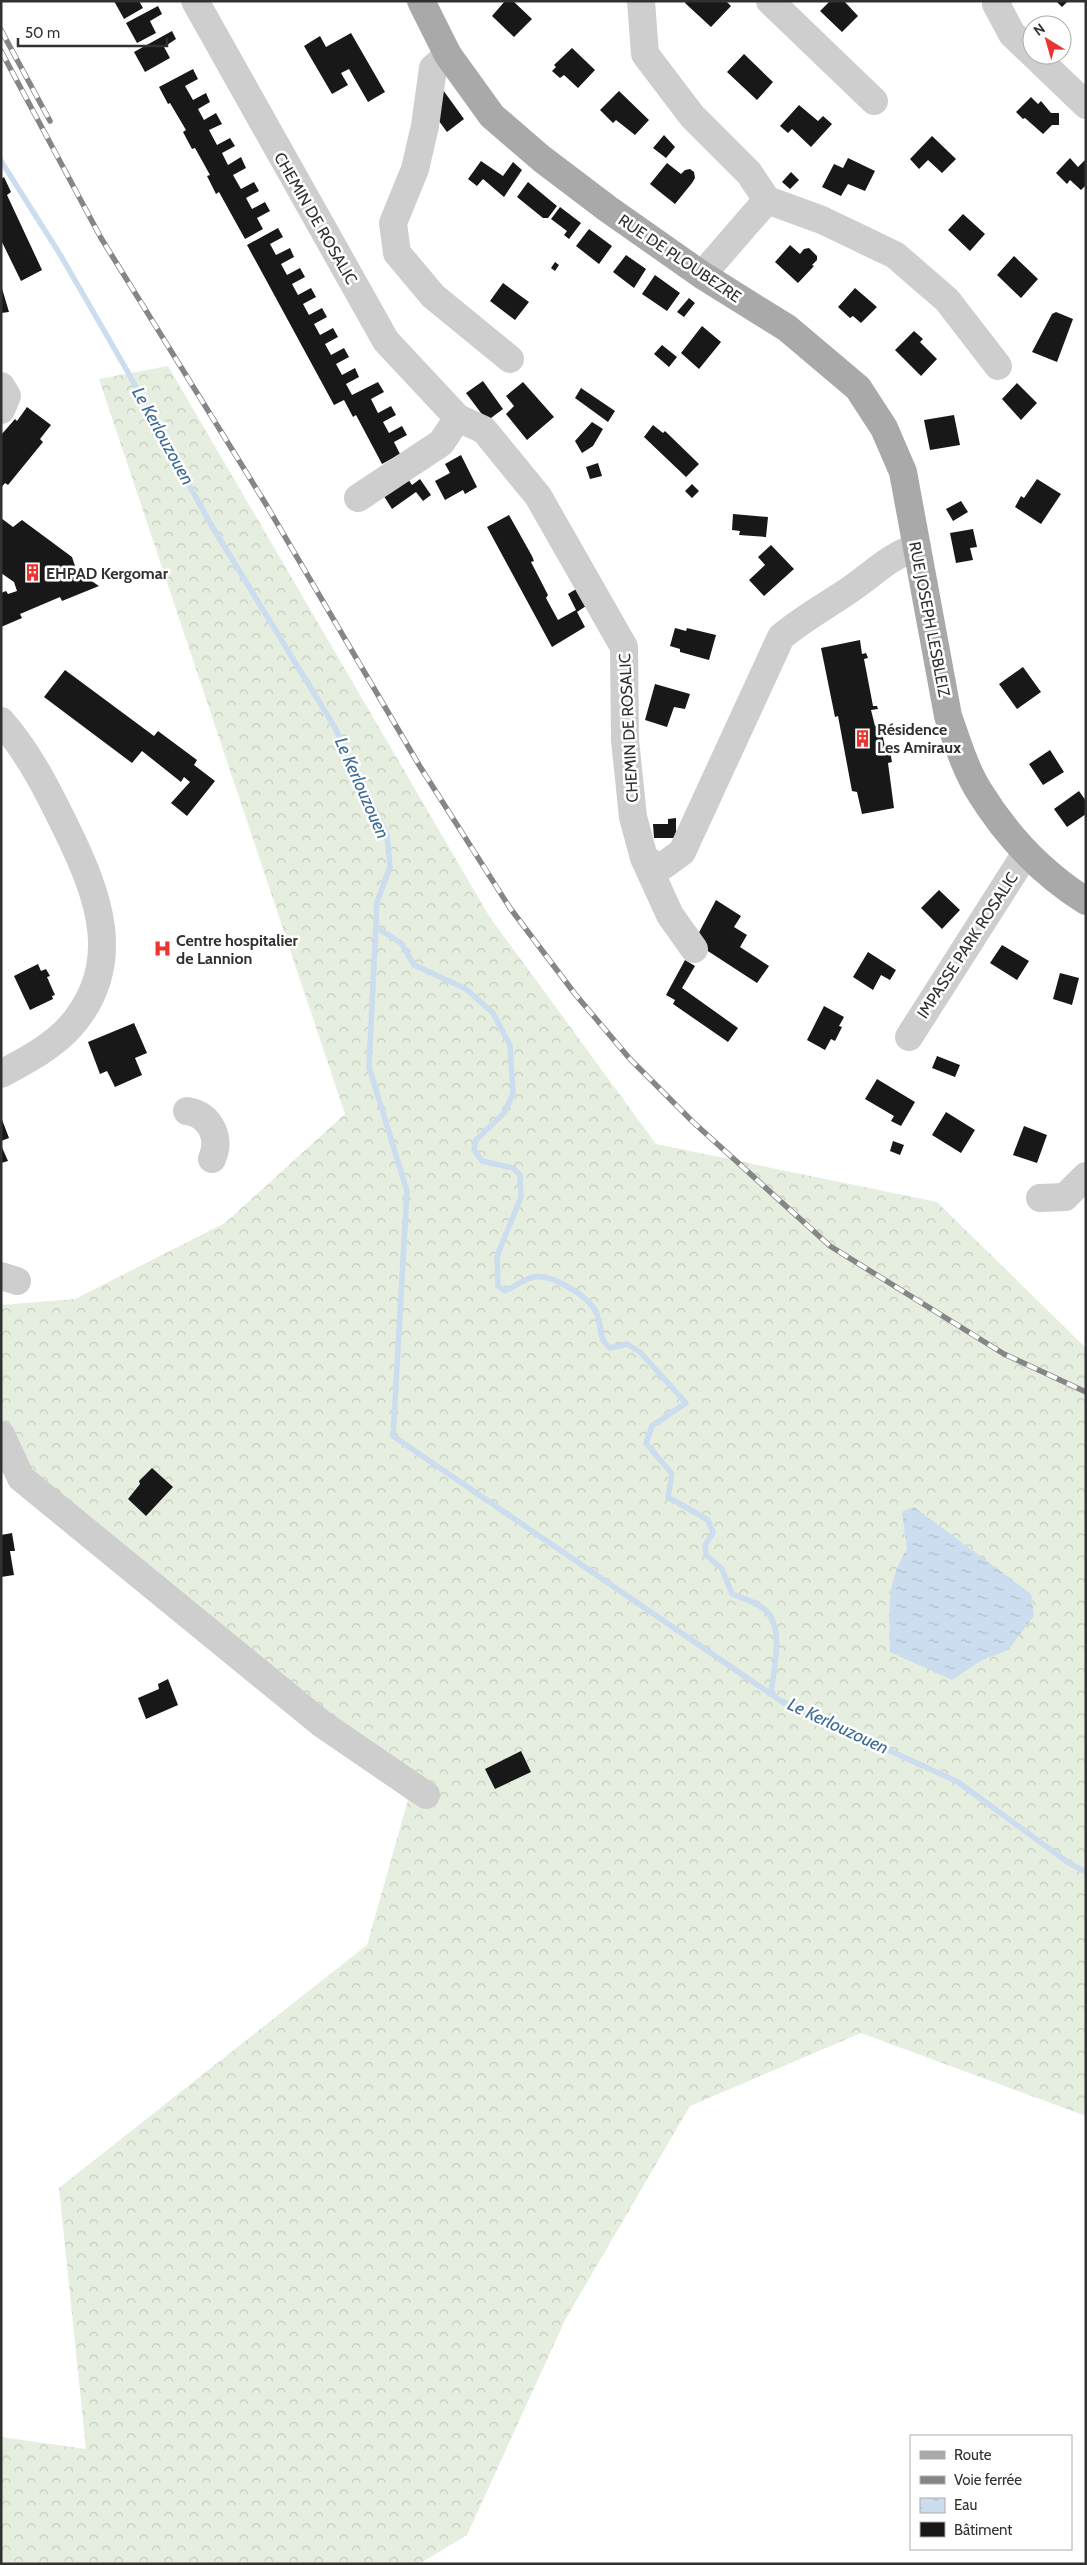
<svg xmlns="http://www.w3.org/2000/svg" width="1087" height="2565" font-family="Cabin,sans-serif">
  <defs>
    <pattern id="forest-crowns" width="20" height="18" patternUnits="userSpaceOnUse" patternTransform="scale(1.25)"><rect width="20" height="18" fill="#e6eedf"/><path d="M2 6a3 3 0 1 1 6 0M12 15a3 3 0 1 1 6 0" fill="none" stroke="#c6cdc0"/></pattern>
    <pattern id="water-ripples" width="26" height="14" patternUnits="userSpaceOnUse" patternTransform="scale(1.25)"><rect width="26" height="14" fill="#cbddee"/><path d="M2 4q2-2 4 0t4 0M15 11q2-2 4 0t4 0" fill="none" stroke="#afbecd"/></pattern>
  </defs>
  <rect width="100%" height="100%" fill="#fff"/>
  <!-- forest -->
  <path fill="url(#forest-crowns)" d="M168,366l321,550 167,228 281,58 149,146v768l-225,-83 -171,73 -125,214 -98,215 -48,29h-418v-127l85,12 -27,-261 308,-243 41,-145 -335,-264 -72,-65v-166l74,-6 150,-76 120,-109 -246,-735z"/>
  <!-- water -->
  <path fill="url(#water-ripples)" d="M914,1507l117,87 3,22 -26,34 -26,10 -30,20 -62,-28c0,-40 -5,-68 17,-103l-5,-37z"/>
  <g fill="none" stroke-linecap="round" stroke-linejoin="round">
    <!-- stream -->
    <path stroke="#cbddee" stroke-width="5.5" d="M1,161l60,95 64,111 85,156 124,203 53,109 3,32 -13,35 -8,165 38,124 -14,245 391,267
      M377,928l24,15 13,22 52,24 27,24 17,32 3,48 -8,19 -29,28 -2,10 8,11 31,7 7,7 1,22 -24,59 1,30 7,5c9,-4 19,-12 28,-14 19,-4 57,20 64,37 6,15 0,23 13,34l17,-4 13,8 46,51 -34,23 -6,17 26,31 -4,23 40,23 5,13 -8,12 1,10 16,14 10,25c10,4 24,8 32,15 21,16 10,60 7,83l2,1
      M782,1701l176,81 111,81 17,9"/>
  </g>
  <!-- building -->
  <path fill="#181818" d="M114,1h25l4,7 -19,11z
    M505,1h8l19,18 -18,18 -22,-21z
    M686,1h40l5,5 -20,21 -26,-24z
    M830,1h14l14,15 -16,16 -22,-21z
    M1056,1h12l-6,6z
    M158,6l4,8 -12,7 6,12 -19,10 -11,-20z
    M172,31l4,8 -12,8 6,11 -25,14 -11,-20z
    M351,33l34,59 -17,10 -19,-33 -8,4 7,12 -16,9 -28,-48 16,-10 6,11z
    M572,48l23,22 -17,18 -14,-13 -4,3 -8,-7 4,-4 -2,-2z
    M744,54l29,28 -16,18 -30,-28z
    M193,69l5,10 -13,7 8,14 13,-7 4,9 -12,7 6,11 12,-7 6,11 -13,6 8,15 13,-7 5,8 -13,7 6,12 13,-8 5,11 -13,7 8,14 13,-7 5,9 -13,7 6,11 13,-7 5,9 -13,7 6,11 -18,10 -26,-47 -3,2 -9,-18 3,-1 -15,-27 -3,1 -9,-17 3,-2 -16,-27 -2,1 -9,-17z
    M438,83l26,36 -17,13 -14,-19z
    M619,91l30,29 -14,15 -19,-15 -3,3 -13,-13z
    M1031,97l7,7 3,-3 10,12h8v12h-7l-9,9 -18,-16 -2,1 -7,-7z
    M799,105l19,16 5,-5 9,8 -21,23 -19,-18 -4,4 -8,-7z
    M664,135l11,12 -9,11 -13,-10z
    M932,136l24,23 -14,14 -14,-13 -9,9 -9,-10z
    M848,158l27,13 -10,20 -17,-7 -7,12 -19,-9 12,-23 9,4z
    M1070,158l8,9 8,-8v26l-5,5 -11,-10 -3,4 -11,-11z
    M481,161l22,15 10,-14 9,8 -18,27 -21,-18 -6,7 -9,-7z
    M667,163l14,11 4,-4 5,-1 4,3 1,6 -3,5 -17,21 -25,-20z
    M791,172l8,8 -9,9 -8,-7z
    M4,177l7,15 -4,3 35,75 -21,11 -20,-41v-61z
    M528,182l29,24 -9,12h-5l-26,-21z
    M560,207l21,16 -12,16 -5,-4 3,-4 -16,-12z
    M963,214l22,20 -15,17 -22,-21z
    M278,228l5,9 -13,7 6,11 14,-7 4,9 -13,7 6,11 13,-7 5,9 -13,7 6,11 13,-7 5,9 -13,7 6,11 13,-7 5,9 -13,7 6,11 13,-7 5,9 -13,7 6,11 13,-7 5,9 -13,7 6,11 13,-7 4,9 -13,7 6,11 26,-13 6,10 -13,7 7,14 13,-7 5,9 -13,7 6,11 13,-7 5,9 -13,7 6,12 -18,10 -26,-49 -3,2 -9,-17 -10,5 -87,-160z
    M589,229l23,17 -13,18 -23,-18z
    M790,245l10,9 4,-5 5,-1 8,8v4l-5,5 2,1 -16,17 -23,-21z
    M626,255l20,14 -12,19 -21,-16z
    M1014,256l24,23 -17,19 -24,-23z
    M555,262l4,3 -4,6 -4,-3z
    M655,275l25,18 -13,18 -25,-17z
    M503,283l26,19 -14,18 -25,-19z
    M1,285l8,27 -8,1z
    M855,288l22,19 -16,16 -8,-7 -3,2 -12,-11z
    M689,298l6,5 -11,14 -7,-5z
    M1056,312l17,7 -16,43 -25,-10 20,-38z
    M702,326l19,16 -22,27 -18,-16z
    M914,331l9,8 -3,3 17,17 -16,17 -26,-26z
    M662,345l15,12 -8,10 -15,-13z
    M483,381l20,28 -16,12 -21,-28z
    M523,382l31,35 -27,23 -21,-26 8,-8 -8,-10z
    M1017,383l20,20 -16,17 -19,-21z
    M581,388l34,23 -7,11 -33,-24z
    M27,407l24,18 -11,14 3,3 -35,43 -3,-2 -4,5v-53l14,-16 2,2z
    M954,415l6,30 -30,5 -6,-30z
    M592,422l11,7 -10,17 -11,7 -7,-12z
    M653,425l10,8 2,-2 34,33 -13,13 -42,-40z
    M461,455l16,32 -12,7 -2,-4 -18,10 -10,-19 15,-8 -5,-9z
    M598,463l4,13 -12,3 -4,-12z
    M406,476l6,9 8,-6 11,16 -8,6 -7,-9 -24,17 -10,-16z
    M1037,479l24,15 -20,30 -26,-17 6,-11 3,2z
    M692,484l7,7 -7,7 -7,-7z
    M961,501l7,11 -15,9 -7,-12z
    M733,514l35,3 -2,20 -27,-2 1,-4 -8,-1z
    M509,515l23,41 2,5 -3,1 17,33 -2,3 12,22 18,-10 -8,-16 13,-8 11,16 -15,10 8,15 -33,20 -65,-120z
    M1,518l12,9 9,-7 50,37 3,9 -14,7 2,5 15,-6 21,14 -37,15 -2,-4 -40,17 2,4 -21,9v-34l5,-2 2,3 9,-3 -3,-9 -13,-9z
    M973,529l4,18 -7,1 3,12 -17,3 -6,-30z
    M771,545l23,24 -30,27 -15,-16 16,-15 -7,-8z
    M675,628l11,3 1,-3 29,7 -7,25 -29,-8v-3l-10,-3z
    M860,640l2,14 4,-1 2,5 -4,1 9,47h4l1,3 -7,1 4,16 5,-1 6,26h4l2,11 -4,1 6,45 -32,6 -5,-22 -5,-1 -14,-75 -3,1 -14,-69z
    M1023,667l18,25 -24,17 -18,-25z
    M65,670l89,66 4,-5 39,29 -3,5 21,16 -28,35 -16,-13 19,-21 -6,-5 -3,5 -39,-31 -10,12 -88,-66z
    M655,684l35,10 -5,15 -11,-2 -7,20 -22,-7z
    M1050,750l14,22 -21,13 -14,-21z
    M1079,791l7,10v13l-19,13 -13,-18z
    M676,818v20h-22l-1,-14h15v-5z
    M939,890l21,20 -18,19 -21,-21z
    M716,900l25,16 -7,11 13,8 -7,12 29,19 -12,17 -63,-41z
    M1002,945l27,16 -12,19 -27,-17z
    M868,952l28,18 -6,10 -9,-5 -8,15 -20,-13z
    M685,960l10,6 -13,22 56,40 -10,14 -55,-38 2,-4 -9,-5z
    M38,964l3,7 5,-2 4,7 -3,1 8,18 -3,1 1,3 -23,11 -16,-34z
    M1060,973l19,5 -7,27 -19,-6z
    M824,1006l20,11 -5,9 3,1 -7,14 -4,-2 -6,11 -18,-10z
    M134,1023l13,30 -12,5 7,17 -27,12 -8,-16 -7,3 -12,-32z
    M937,1056l23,9 -5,12 -23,-9z
    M877,1079l38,23 -14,24 -10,-5 3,-5 -29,-17z
    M946,1112l29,18 -14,23 -29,-18z
    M1,1117l8,21 -8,3z
    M1024,1126l23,9 -10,28 -24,-8z
    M893,1141l11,4 -4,10 -10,-4z
    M1,1145l7,16 -7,2z
    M152,1468l21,19 -27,29 -18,-17 12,-15 -1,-3z
    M12,1533l3,18h-5l4,24 -13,2v-42z
    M168,1679l10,26 -32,14 -8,-21 21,-9 -1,-5z
    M521,1751l10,21 -36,17 -10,-20z"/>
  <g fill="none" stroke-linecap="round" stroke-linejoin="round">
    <!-- minor -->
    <path stroke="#cecece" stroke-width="28" d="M195,1l191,340 72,77 -17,25 -83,55
      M641,1l4,53 47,62 57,57 18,27 -65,75
      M770,1l104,100
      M998,1l-2,3 16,30 20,19
      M448,55l-15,13 -8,58 -10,43 -22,54 4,30 36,43 77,63
      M1034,55l52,50
      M767,200l55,20 73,35 52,45 51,66
      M1,386l6,10 -6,14
      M458,418l26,12 54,66 86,151 1,93 8,77 11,41 26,57 24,34
      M1,721c29,33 48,72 67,111 31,64 57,133 2,195 -18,20 -45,34 -69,47
      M644,858l16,10 22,-16 99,-215c21,-18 45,-31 67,-46 24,-16 41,-35 69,-44
      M909,1037l117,-184
      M187,1111c24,4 34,27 25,48
      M1040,1198l25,-1 21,-21
      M1,1276l16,5
      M1,1435l20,43 301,246 104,71"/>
    <!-- major -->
    <path stroke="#a9a9a9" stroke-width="28" d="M421,1l27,54 44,61 50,43 66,50 94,66 85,53 71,60 26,40 19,44 45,244c9,25 17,53 31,75 27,44 64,83 107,110"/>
    <defs>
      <path id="rail" d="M1,30l49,91
        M1,51l100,187 163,263 155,264 91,143 65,86 55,65 63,63 137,124 174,108 82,38"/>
    </defs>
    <!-- rail casing -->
    <use href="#rail" stroke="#868686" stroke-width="5.5"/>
    <!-- rail -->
    <use href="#rail" stroke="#fff" stroke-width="4" stroke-dasharray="11" stroke-linecap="butt"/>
  </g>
  <!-- icons -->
  <defs>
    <symbol id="building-bare" viewBox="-9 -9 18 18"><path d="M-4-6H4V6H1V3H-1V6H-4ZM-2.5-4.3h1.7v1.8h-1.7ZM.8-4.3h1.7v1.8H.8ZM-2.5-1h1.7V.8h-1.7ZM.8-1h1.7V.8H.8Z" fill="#eb3330" stroke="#fff" stroke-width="2.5" paint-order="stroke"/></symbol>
    <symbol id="hospital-bare" viewBox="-9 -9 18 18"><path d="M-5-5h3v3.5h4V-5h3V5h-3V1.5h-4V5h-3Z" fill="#eb3330" stroke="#fff" stroke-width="2.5" paint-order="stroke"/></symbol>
  </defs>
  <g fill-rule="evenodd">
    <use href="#building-bare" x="20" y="560" width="25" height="25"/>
    <use href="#building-bare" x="850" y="726" width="25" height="25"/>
    <use href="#hospital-bare" x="150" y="936" width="25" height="25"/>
  </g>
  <g text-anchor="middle" stroke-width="5" stroke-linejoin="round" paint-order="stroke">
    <!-- street labels -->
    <g font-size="16" fill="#313131" stroke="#fff">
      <text transform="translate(316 218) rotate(60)" y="6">CHEMIN DE ROSALIC</text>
      <text transform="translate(680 258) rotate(34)" y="6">RUE DE PLOUBEZRE</text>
      <text transform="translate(930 619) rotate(79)" y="6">RUE JOSEPH LESBLEIZ</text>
      <text transform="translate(628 728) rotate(-93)" y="6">CHEMIN DE ROSALIC</text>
      <text transform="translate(967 945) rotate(-57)" y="6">IMPASSE PARK ROSALIC</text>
    </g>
    <!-- poi labels -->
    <g font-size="16" font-weight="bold" fill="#313131" stroke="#fff" text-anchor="start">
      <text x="46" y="579">EHPAD Kergomar</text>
      <text x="877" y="735">Résidence<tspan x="877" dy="18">Les Amiraux</tspan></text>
      <text x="176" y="946">Centre hospitalier<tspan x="176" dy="18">de Lannion</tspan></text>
    </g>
    <!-- water labels -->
    <g font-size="18" font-style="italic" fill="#3b6b97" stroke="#fff">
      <text transform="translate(163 436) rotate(61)" y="6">Le Kerlouzouen</text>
      <text transform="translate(362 788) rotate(66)" y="6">Le Kerlouzouen</text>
      <text transform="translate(838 1726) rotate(25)" y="6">Le Kerlouzouen</text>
    </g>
  </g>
  <!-- border -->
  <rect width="1087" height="2565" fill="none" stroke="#313131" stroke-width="5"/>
  <!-- legend -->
  <rect x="910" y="2435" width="162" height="115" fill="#ffffff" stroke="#adadad"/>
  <rect x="920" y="2451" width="25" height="8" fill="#a9a9a9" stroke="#adadad"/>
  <text x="954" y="2460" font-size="15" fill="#313131">Route</text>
  <rect x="920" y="2476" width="25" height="8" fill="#868686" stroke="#adadad"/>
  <text x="954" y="2485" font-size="15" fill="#313131">Voie ferrée</text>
  <rect x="920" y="2498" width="25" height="15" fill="url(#water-ripples)" stroke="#adadad"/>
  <text x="954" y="2510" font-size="15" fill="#313131">Eau</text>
  <rect x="920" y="2522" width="25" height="15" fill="#181818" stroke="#adadad"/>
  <text x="954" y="2535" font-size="15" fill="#313131">Bâtiment</text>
  <!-- north arrow -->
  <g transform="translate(1047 40) rotate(323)"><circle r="24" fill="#ffffff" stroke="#adadad"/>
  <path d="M0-4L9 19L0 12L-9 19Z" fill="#eb3330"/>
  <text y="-8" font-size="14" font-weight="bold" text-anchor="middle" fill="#313131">N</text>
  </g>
  <!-- scale -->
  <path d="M18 38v8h149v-8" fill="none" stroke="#313131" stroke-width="2.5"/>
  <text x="25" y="38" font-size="15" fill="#313131" stroke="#ffffff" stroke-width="4" paint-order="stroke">50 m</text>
</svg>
